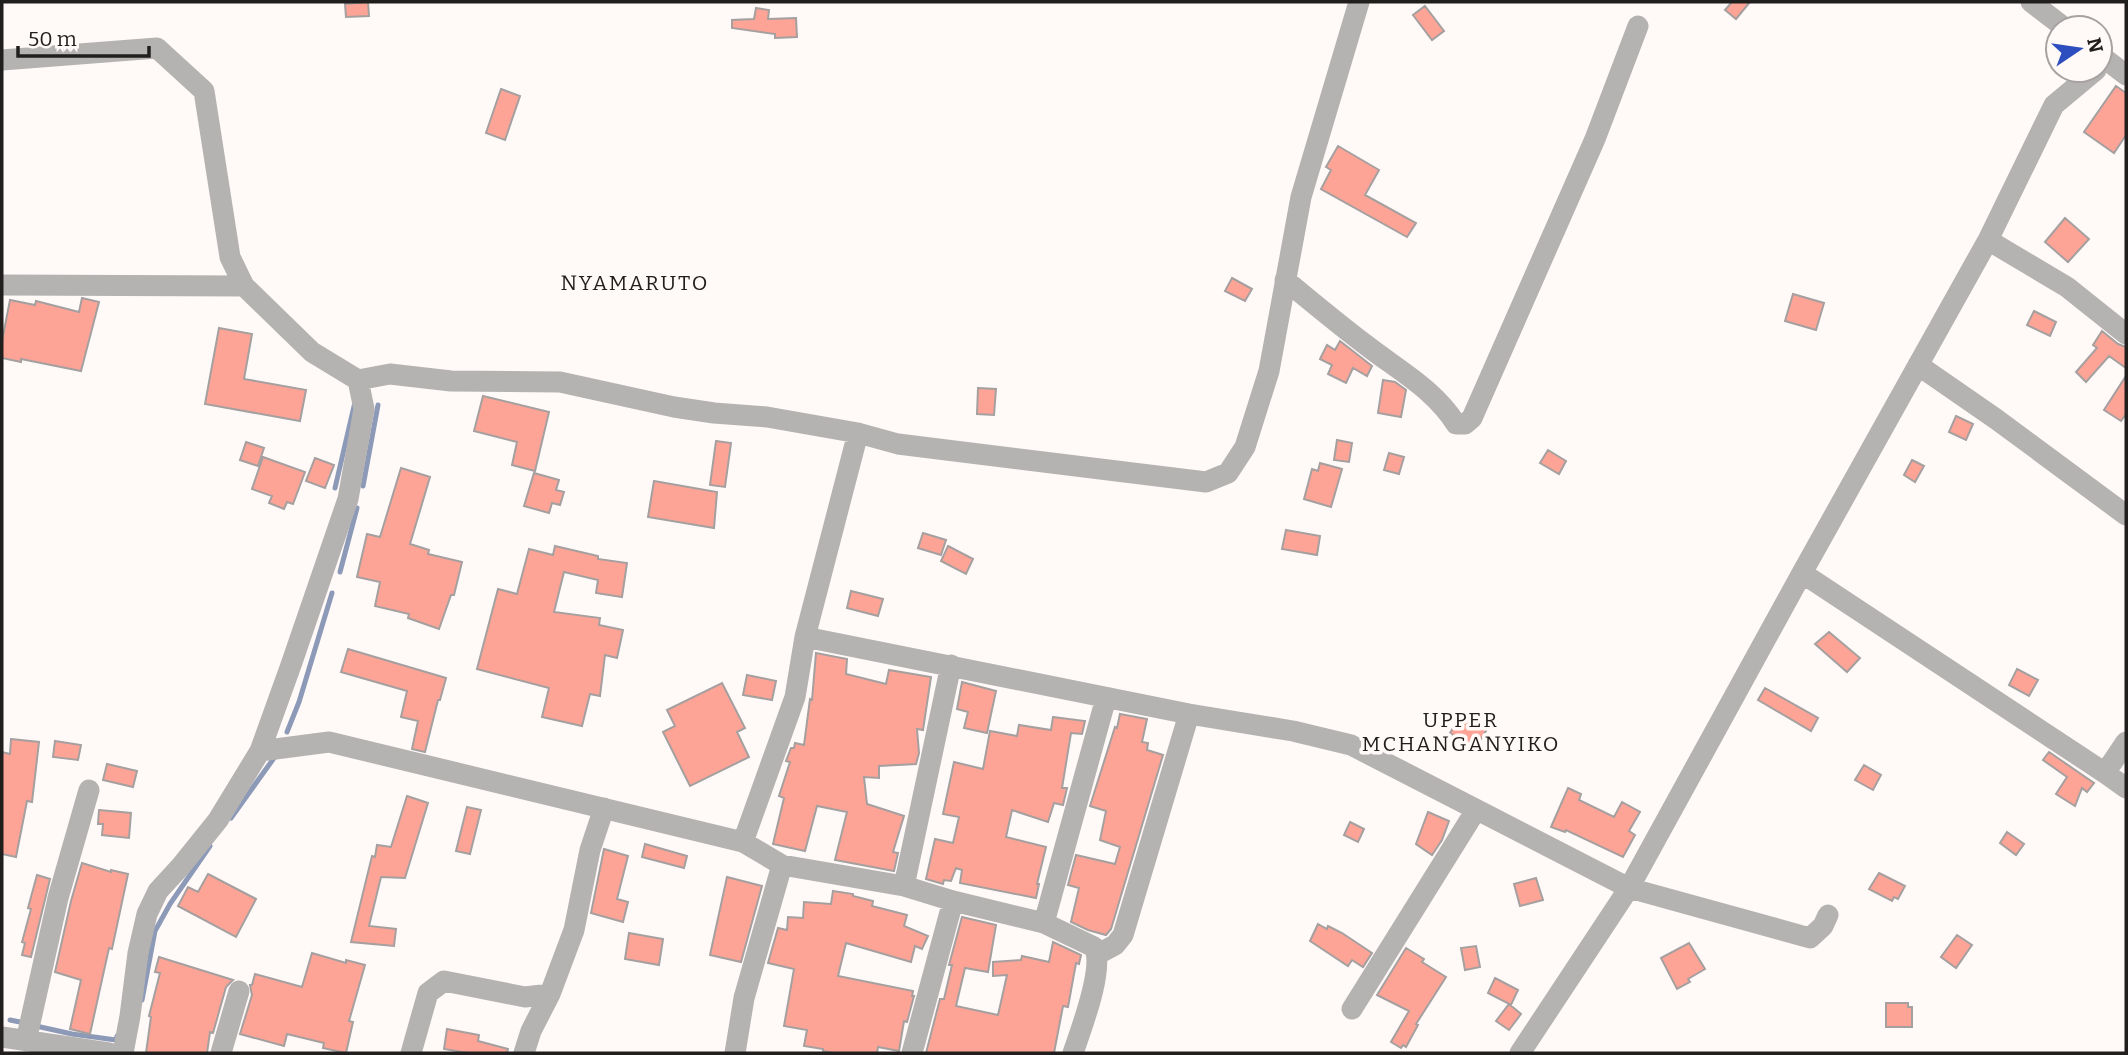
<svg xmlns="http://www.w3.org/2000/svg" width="2128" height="1055" font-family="Bitter,serif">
  <rect width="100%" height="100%" fill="#fff9f8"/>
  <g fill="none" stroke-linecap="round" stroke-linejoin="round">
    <!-- stream -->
    <path stroke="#8c99b7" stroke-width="5" d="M363,486l15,-81
      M335,488l20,-86
      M340,572l17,-64
      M287,732l12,-30 33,-109
      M231,818l43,-60
      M142,1000l13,-69 15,-27 40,-58
      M10,1020l10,2
      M36,1026l36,8 44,6 1,-4"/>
  </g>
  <!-- building -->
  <path fill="#fea497" stroke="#a5a09f" stroke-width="2" d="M368,2l1,14 -23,1 -1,-13z
    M1732,2h18l-14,17 -11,-9z
    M1425,6l19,25 -12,9 -19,-25z
    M756,8l13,2 -1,9 28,-1 1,19 -22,1v-4l-43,-6v-8l22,-1z
    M2116,86l10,7v42l-12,18 -30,-21z
    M501,89l19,7 -15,44 -19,-7z
    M1338,146l41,24 -14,25 51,28 -9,14 -86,-48 10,-19 -5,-3z
    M2065,218l24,21 -21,23 -23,-20z
    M1232,278l20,11 -7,12 -20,-10z
    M1793,294l31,9 -8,27 -31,-9z
    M82,298l17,4 -18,69 -60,-12v3l-19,-4v-17l8,-41 25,5 1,-4 43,11z
    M2034,311l22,11 -6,14 -23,-11z
    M219,328l33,6 -8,45 62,11 -6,31 -95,-17z
    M2102,331l16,13 8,3v21l-17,-12 -23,26 -10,-10 21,-24 -4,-3z
    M1340,341l32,25 -5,10 -14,-8 -7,15 -18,-9 4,-9 -12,-6 7,-14 8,5z
    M2126,376v38l-5,7 -17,-11z
    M1383,380l12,2 11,8 -5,27 -23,-4z
    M978,388l18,1 -2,26 -17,-1z
    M483,396l66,16 -14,59 -23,-6 5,-23 -43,-11z
    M1956,416l17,8 -7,16 -17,-8z
    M1337,440l15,3 -3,19 -15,-2z
    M716,441l15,2 -6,44 -15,-2z
    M246,442l18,6 -6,18 -18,-6z
    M1548,450l18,11 -7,13 -19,-11z
    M1389,453l15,4 -5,17 -15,-4z
    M263,457l42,15 -12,32 -6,-2 -3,7 -15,-6 3,-7 -20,-7z
    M315,458l19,7 -9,23 -19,-7z
    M1912,460l12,6 -9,16 -11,-7z
    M1320,463l22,6 -11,38 -27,-8 8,-30 6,2z
    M401,468l29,9 -20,67 19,6 -1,4 34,8 -8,33h-3l-12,34 -31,-11 1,-4 -34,-8 5,-24 -23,-5 10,-43 13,3z
    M534,473l25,7 -3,10 8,2 -4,13 -8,-2 -3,10 -25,-7z
    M654,481l63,11 -3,36 -66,-11z
    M1286,530l34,6 -3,19 -35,-6z
    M923,533l23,7 -5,15 -23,-7z
    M555,546l43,10v3l29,4 -5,34 -26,-4 2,-13 -34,-8 -10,40 46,6 -1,7 24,5 -6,28 -12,-3 -5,41 -10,-2 -8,32 -40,-9 7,-29 -72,-19 21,-80 19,5 12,-45 24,6z
    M948,546l25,13 -7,15 -25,-13z
    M851,591l32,8 -5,17 -31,-8z
    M1829,632l31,26 -13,14 -32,-28z
    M348,649l98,29 -6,22h-2l-13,52 -13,-3 6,-28 -17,-4 6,-26 -66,-19z
    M816,653l31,6 -1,15 40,10 3,-14 42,7 -8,53 -6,-1 2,24 -3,11 -37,2v12l-15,-1 3,27 37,12 -11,36 5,1 -4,18 -59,-11 12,-48 -30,-6 -12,45 -32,-7 11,-46 -5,-2 11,-34 -4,-1 5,-13h3l1,-5 9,2 6,-46 2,1z
    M2017,669l21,11 -9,16 -20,-11z
    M747,675l29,6 -4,19 -29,-5z
    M962,682l34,9 -9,42 -23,-5 4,-16 -11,-3z
    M722,683l23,45 -8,4 12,25 -59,29 -27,-54 12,-6 -8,-16z
    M1765,688l53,30 -7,13 -53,-31z
    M1462,713l25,16 -7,12 -7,-4 -4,8 -19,-12z
    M1120,714l27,5 -5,23 6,1 -1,7 16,5 -52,174 -5,6 -18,-5 -17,-8 8,-34 -11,-3 8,-30 39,9 5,-17 -20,-7 6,-29 -16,-5 25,-79 2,1z
    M1053,717l32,4 -3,13 -11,-1 -9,55h5l-4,17 -9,-2 -6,19 -36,-12 -6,27 40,10 -9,37h2l-3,14 -76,-15 2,-13 -6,-2 -5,13 -7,-1 -1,4 -17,-5 9,-40 18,4 6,-26 -16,-3 11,-52 29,7 7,-38 27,5 2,-11 32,5z
    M11,739l28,3 -7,60 -5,-1 -11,56 -14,-3v-102l8,2z
    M55,741l26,4 -3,15 -25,-3z
    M2049,752l45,31 -7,9 -5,-4 -7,18 -19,-12 11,-17 -24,-17z
    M107,764l30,7 -4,16 -30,-7z
    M1864,765l17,10 -8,15 -18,-10z
    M1568,788l13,6 -2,6 35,17 8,-15 18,10 -11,19 6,4 -12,22 -57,-27 -1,2 -14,-5z
    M407,796l21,7 -23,75 -24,-1 -12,49 27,3 -2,17 -43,-4 21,-86 3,1 2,-12 14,2z
    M467,807l14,3 -11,44 -14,-3z
    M99,810l32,3 -2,25 -27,-3 1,-11h-5z
    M1428,812l21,9 -7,19 -10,15 -16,-11z
    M1350,822l14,7 -6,13 -14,-7z
    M2007,832l17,12 -8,11 -16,-12z
    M645,844l42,12 -3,12 -42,-11z
    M604,849l24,7 -11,43 11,3 -5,20 -32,-9z
    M82,863l29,9v-2l17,4 -16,75 -3,-1 -19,86 -20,-5 11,-49 -26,-8 16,-71z
    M1879,873l26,13 -7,13 -4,-2 -2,4 -23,-12z
    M208,874l48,25 -20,38 -58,-31 10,-19 10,5z
    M37,875l13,4 -19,78 -9,-2 3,-12 -3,-1 9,-33 -3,-1z
    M727,877l35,9 -21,76 -31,-7z
    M1536,878l7,22 -23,6 -6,-22z
    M833,891l20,3v2l20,5 -1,5 35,9 -3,11 24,10 -6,13 -7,-3 -4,16 -65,-19 -8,33 75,15 -1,5h2l-7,26 -3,-1 -5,30 -21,-4 -1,6h-43l-11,-2v-2l-19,-3 3,-16 -23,-4 10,-57 -26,-6 10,-35 9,2 1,-13 15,1 1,-16 27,2z
    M962,917l34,8 -8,47 -23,-4 -9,38 42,9 9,-40 -14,1v-14l28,-2 1,-4 27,6 4,-20 28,13 -2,9 -3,-1 -8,44 -5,-1 -9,47h-128l14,-54h4l8,-34h-3z
    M1318,924l9,5 1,-3 14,7 30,20 -9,14 -11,-7 -4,6 -38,-25z
    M629,933l34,6 -4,26 -34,-6z
    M1957,935l15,10 -16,23 -15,-11z
    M1689,943l16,26 -17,10 2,3 -13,7 -16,-31z
    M1476,946l4,21 -15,3 -4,-22z
    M1406,948l18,11 -2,3 24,15 -30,47 2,1 -12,22 -3,-2 -2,3 -10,-6 18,-31 -32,-16z
    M312,953l34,10v-3l19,5 -16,56 4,1 -7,31 -23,-5 1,-5 -37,-9 -3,12 -44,-12 12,-39 -2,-10h2l3,-11 47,13z
    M159,957l74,23 -7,7 -13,46 -3,-1 -3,21h-61l5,-36 -2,-1 11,-43 -5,-1z
    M1495,978l23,12 -7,15 -23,-12z
    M1886,1003h22v4h4v20h-26z
    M1509,1004l12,10 -12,16 -13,-9z
    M447,1029l32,6 -1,6 30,8 -1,4h-39l-24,-4z"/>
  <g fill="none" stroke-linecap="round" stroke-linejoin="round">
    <!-- minor -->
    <path stroke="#b5b3b2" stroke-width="21" d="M2031,2l34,26
      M2100,55l26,20
      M2,60l155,-12 47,43 26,166 14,29 68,66 46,28 6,29 -16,90 -57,166 -31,86 -42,69 -37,46 -23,25 -11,23 -9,39 -8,63 -7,37
      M1988,240l79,47 59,47
      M1285,280c27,22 53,44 81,65 32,25 68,44 90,79h9l7,-6 123,-279 43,-113
      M2,285l242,1
      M1918,365l78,54 130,96
      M358,380l32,-6 61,7 109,1 114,25 40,6 53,4 91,16 40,11 308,38 22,-9 17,-26 24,-76 32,-174 58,-195
      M1802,573l303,200
      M805,637l53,-204
      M2126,742l-21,31 21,15
      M260,751l69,-9 414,100 39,23 -38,133 -9,55
      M743,842l52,-145 10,-60 384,77 104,17 58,14 278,143 181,50 13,-12 5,-11
      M782,865l122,21 49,15 91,22
      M904,886l47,-221
      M1098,954l17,-9 8,-10 66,-221
      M1352,1009l124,-199
      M2,1037l107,16
      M26,1041l32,-143 31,-108
      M221,1053l18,-62
      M411,1053l17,-60 16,-12 81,16 25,-3 24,-64 16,-80 14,-42
      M524,1053l7,-22 19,-37
      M912,1053l41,-152
      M1073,1053c8,-24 32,-85 21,-106l-50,-24 62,-225
      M1520,1053l109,-165 173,-315 186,-333 66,-135 42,-35"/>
  </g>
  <g text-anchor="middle" stroke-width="7" stroke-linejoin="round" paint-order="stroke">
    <!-- quarter labels -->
    <g font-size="21" letter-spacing="2" fill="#211f1e" stroke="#fff9f8">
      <text x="635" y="290">NYAMARUTO</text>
      <text x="1461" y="727">UPPER<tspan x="1461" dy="24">MCHANGANYIKO</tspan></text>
    </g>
  </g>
  <!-- border -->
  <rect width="2128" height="1055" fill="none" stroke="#211f1e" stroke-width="7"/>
  <!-- north arrow -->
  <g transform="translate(2079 49) rotate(77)"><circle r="33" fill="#fff9f8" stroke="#a6a2a1" stroke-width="2"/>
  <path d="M0-5L12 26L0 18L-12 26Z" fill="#2d4ebe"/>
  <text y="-10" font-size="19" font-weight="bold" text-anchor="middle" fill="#211f1e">N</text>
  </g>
  <!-- scale -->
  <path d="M18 46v10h131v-10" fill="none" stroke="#211f1e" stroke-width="3.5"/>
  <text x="28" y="46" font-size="21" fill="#211f1e" stroke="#fff9f8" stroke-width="5" paint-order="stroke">50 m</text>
</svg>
